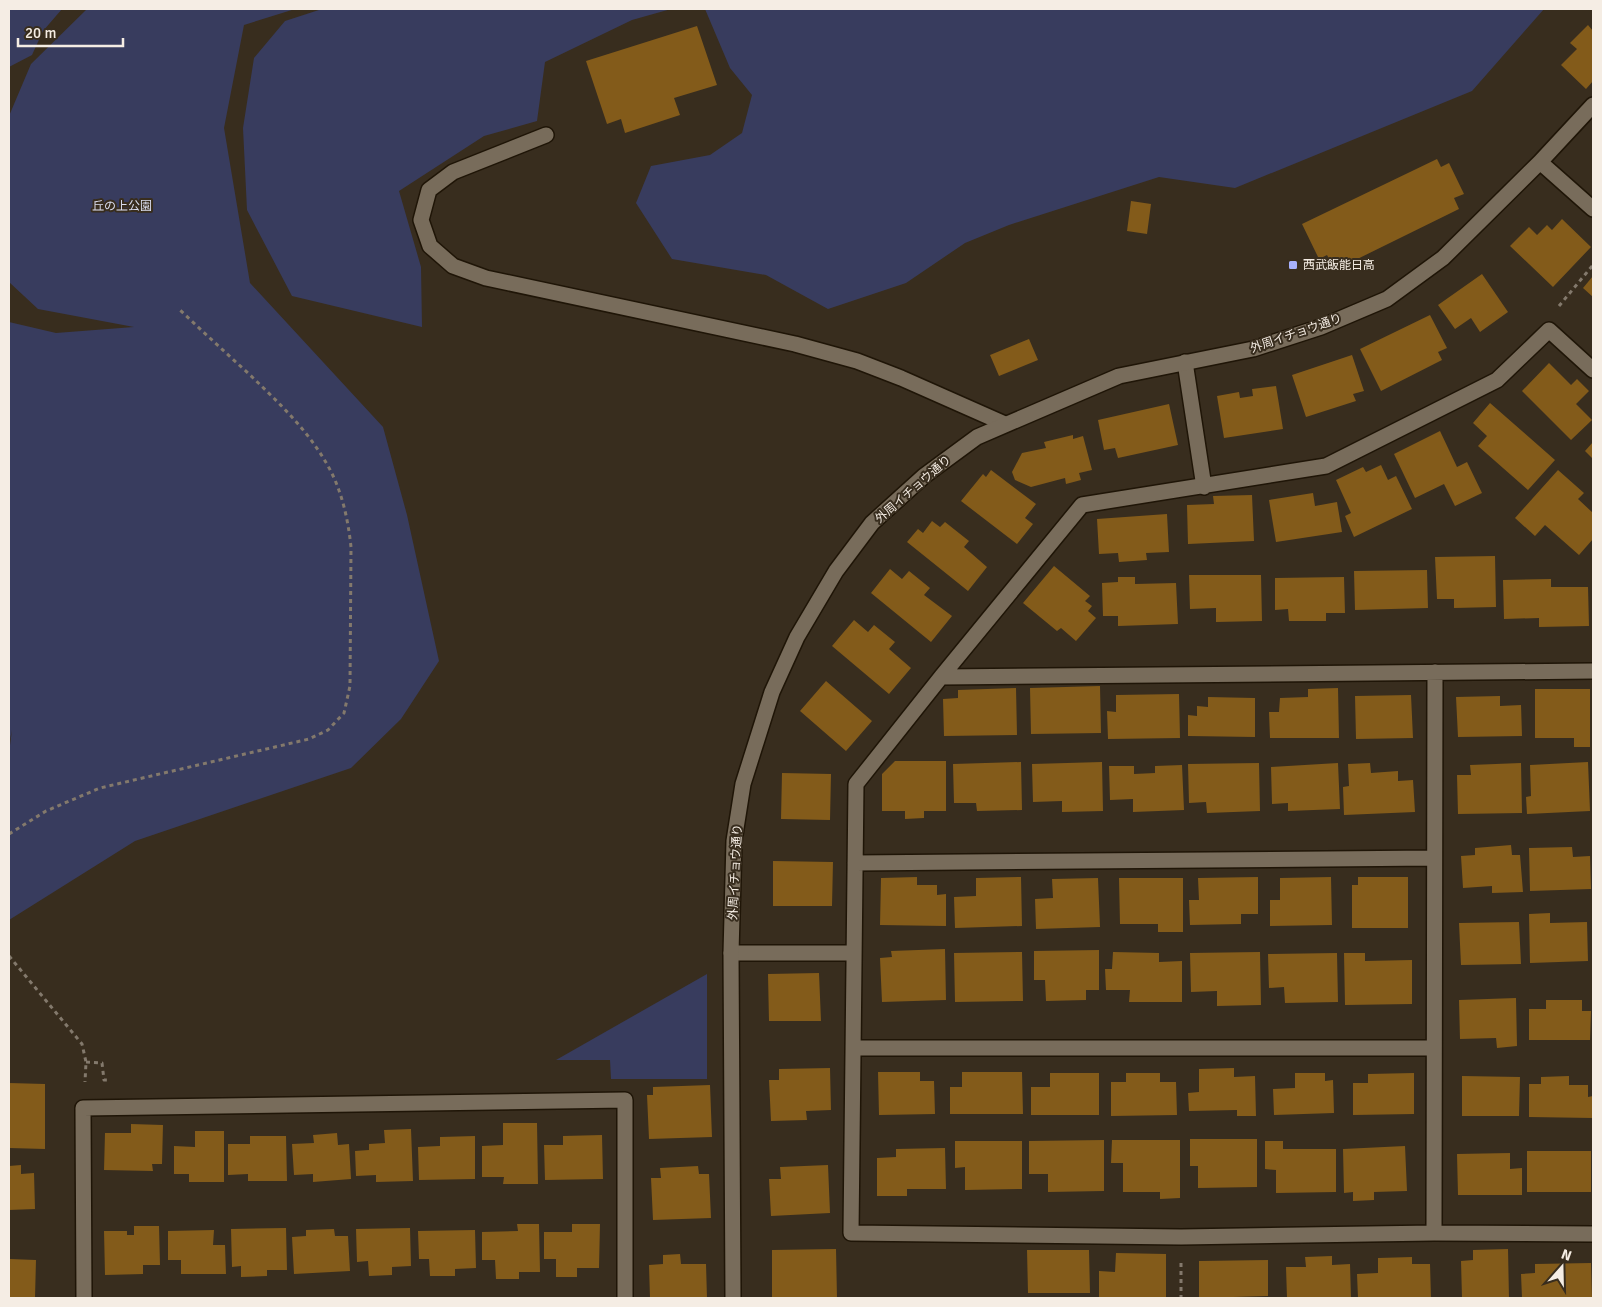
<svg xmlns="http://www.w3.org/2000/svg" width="1602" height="1307" font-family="Signika,'Noto Sans JP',sans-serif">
  <rect width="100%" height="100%" fill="#382d1e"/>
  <!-- green -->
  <path fill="#383c5e" d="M9,9h53l-19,22 -11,24 -23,12z
    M87,9h208l-51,16 -20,103 26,155 133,144 24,88 32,146 -38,58 -50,49 -216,73 -126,79v-167l3,-23 -3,14v-422l47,11 78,-6 -96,-18 -29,-27v-166l22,-52z
    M322,9h349l-39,11 -87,42 -8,59 -53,15 -85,55 22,76 1,60 -130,-31 -45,-86 -4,-82 11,-70 31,-37z
    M705,9h839l-72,82 -237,97 -76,-11 -150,48 -44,18 -59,40 -78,26 -62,-34 -94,-16 -36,-56 15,-37 59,-11 32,-22 10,-38 -22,-27z
    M707,974v105h-96l-1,-19h-54z"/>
  <!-- building -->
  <path fill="#835b1a" d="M1588,25l5,6v50l-7,8 -25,-24 16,-16 -7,-6z
    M697,26l20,59 -43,13 6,17 -55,18 -4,-14 -14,5 -21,-63z
    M1437,159l4,8 8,-4 15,31 -10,4 5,11 -124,61 -8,-15 -8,4 -17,-35z
    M1131,201l20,3 -4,30 -20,-3z
    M1562,219l29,28 -38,40 -43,-41 19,-19 8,8 10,-10 5,5z
    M1482,274l26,38 -28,20 -9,-14 -16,11 -17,-24z
    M1593,276v21l-10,-9z
    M1430,315l17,33 -9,4 4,8 -61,31 -21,-42z
    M1029,339l9,21 -39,16 -9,-21z
    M1352,355l12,36 -11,3 3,7 -50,16 -14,-42z
    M1549,363l22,22 6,-6 12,12 -13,13 16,16 -21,20 -49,-49z
    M1276,386l7,43 -59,9 -7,-42 22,-4 1,6 13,-2 -1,-7z
    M1490,403l65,57 -27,30 -50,-44 9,-10 -14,-13z
    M1169,404l9,41 -60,13 -3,-10 -11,2 -6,-30z
    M1440,431l17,36 10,-5 15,31 -27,13 -11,-22 -29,14 -21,-44z
    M1073,435v4l10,-3 9,34 -13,3 2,7 -15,4 -1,-6 -34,9 -16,-7 -3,-8 10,-19 24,-5 -2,-6z
    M1593,442v17l-8,-8z
    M1381,465l7,15 8,-4 16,33 -58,28 -9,-21 6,-3 -15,-33 27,-13 3,5z
    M991,470l45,34 -11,14 8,6 -16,20 -56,-43 22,-27 3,3z
    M1558,470l26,23 -6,6 15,14v26l-14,16 -34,-30 -10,11 -20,-18z
    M1313,493l2,13 22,-4 5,30 -66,10 -7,-42z
    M1252,495l2,46 -66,3 -1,-39 27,-1 -1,-8z
    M1167,514l2,38 -23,1 1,7 -28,2 -1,-9 -19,1 -2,-35z
    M932,521l8,6 5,-5 24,19 -5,6 23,20 -19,24 -61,-49 11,-13 5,4z
    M1495,556l1,51 -42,1v-9h-17l-2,-42z
    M1054,566l36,30 -5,5 7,5 -4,5 8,7 -20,23 -15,-13 -4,3 -34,-28z
    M890,569l12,10 7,-8 21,17 -6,7 28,21 -21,26 -60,-49z
    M1427,570l1,38 -73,2 -1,-39z
    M1189,575h72l1,46 -46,1v-14l-26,1z
    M1118,577h17v7l41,-1 2,41 -60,2v-10h-15l-1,-33 16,-1z
    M1344,577l1,36h-19v8h-37l-1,-12 -13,1v-32z
    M1551,579v8h37l1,39 -50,1v-9l-35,1 -1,-39z
    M854,620l14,12 6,-7 21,17 -6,7 22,19 -22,26 -57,-48z
    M826,681l46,40 -26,30 -46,-40z
    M1100,686l1,47 -70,1 -1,-46z
    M1016,688l1,47 -73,1 -1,-37 15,-1v-8z
    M1338,688l1,50h-69l-1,-26h10l1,-14 28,-1v-8z
    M1535,689h55v58h-16v-9h-39z
    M1179,694l1,44 -72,1 -1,-28 9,1v-17z
    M1411,695l2,43 -57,1 -1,-43z
    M1500,696v10l21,-1 1,31 -64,1 -2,-40z
    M1208,697l47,1v39l-67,-1v-21l9,1v-10l11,1z
    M895,761h51v50h-22v7l-19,1v-8h-23v-37z
    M1021,762l1,48 -45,1 -1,-8h-22l-1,-39z
    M1102,762l1,49 -41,1v-11l-29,1 -1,-38z
    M1588,762l2,49 -63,3 -1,-17 5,-1 -1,-31z
    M1259,763l1,48 -53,2 -1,-11 -17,1 -1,-39z
    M1338,763l2,46 -52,2v-8l-16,1 -1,-37z
    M1370,763l1,10 27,-2v10l15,-1 2,32 -71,3 -1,-28 6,-1 -1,-22z
    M1521,763l1,50 -64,1 -1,-39h14l-1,-10z
    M1182,765l2,45 -51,2v-13l-23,1 -1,-34h25v8l21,-1v-7z
    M782,773l49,1 -1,46 -49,-1z
    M1511,845l1,10h8l3,37 -31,1v-7l-29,2 -2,-32 14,-1v-7z
    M1572,847l1,10 17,-1 1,33 -61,2 -1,-43z
    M773,861l60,1 -1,44h-59z
    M917,877v8h20v10l9,-1v32l-66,-1 1,-47z
    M1021,877l1,49 -67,2 -1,-31 22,-1v-18z
    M1258,877v37h-17v10l-51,1 -1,-25h10l-1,-22z
    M1331,877l1,48 -62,1v-26h10v-22z
    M1358,877h50v51h-56v-43h6z
    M1098,878l2,49 -64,2 -1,-30 18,-1 -1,-19z
    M1119,878h64v54h-25v-8h-38z
    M1550,913v10l37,-1 1,39 -58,2 -1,-49z
    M1519,922l2,42 -60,1 -2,-42z
    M945,949l1,51 -64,2 -2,-44 12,-1 -1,-6z
    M1099,950v40h-13v10l-40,1 -1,-21h-11v-29z
    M1022,952l1,49 -68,1 -1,-49z
    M1113,952l46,1v9l23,-1v41h-53l1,-12h-24l-1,-21h7z
    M1260,952l1,53 -44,1v-15l-26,1 -1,-39z
    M1337,953l1,49 -53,1 -1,-16 -15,1 -1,-34z
    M1344,953h21v8l47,-1v44l-67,1z
    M819,973l2,48h-52l-1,-47z
    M1516,998l1,48 -20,2 -1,-10 -36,1 -1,-39z
    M1546,1000h36v11h9l-1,29h-61v-31h17z
    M830,1068l1,42 -25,1 1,9 -36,1 -2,-41h10v-11z
    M1234,1068v9l21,-1 1,40h-19v-6l-48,1 -1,-18 11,-1v-23z
    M878,1072h42v9h14l1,33 -56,1z
    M962,1072h60l1,42h-73v-27h12z
    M1050,1073h49v42h-68v-28h19z
    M1126,1073h34v9h16l1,33 -66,1v-34h15z
    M1295,1073h30v8l8,-1 1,33 -60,2 -1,-26 22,-1z
    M1414,1073v41l-61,1v-32h15v-9z
    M1462,1076l58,1 -1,39h-57z
    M1569,1076v9h19v12l5,-1v22l-64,-1v-33h12v-7z
    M9,1083l36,1v65l-36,-1z
    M710,1085l2,52 -63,2 -2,-44h6v-8z
    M503,1123h34l1,61h-35l1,-7h-22v-31l21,-1z
    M131,1124l32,1 -1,39h-10l1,7 -49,-1 1,-37h26z
    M411,1129l2,52 -37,1v-7l-20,1 -1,-25 14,-1v-6l16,-1 -1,-13z
    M195,1131h29v51h-35v-8h-15v-28l21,1z
    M337,1133l1,12 11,-1 2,35 -38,3v-8l-19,1 -2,-31 22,-1 -1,-8z
    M602,1135l1,44 -58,1 -1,-35h19v-9z
    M250,1136h36l1,45h-39v-7l-20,1v-31h22z
    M475,1136v43l-56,1 -1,-33 22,-1v-9z
    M1190,1139h67v48l-59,1v-22h-8z
    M1104,1140v51l-56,1v-18h-19v-33z
    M1112,1140h68v58l-20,1v-7h-37v-29h-12z
    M955,1141h67v48l-57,1v-23l-10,1z
    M1265,1141h18v8h53v43l-60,1v-23l-11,-1z
    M1405,1146l2,45 -33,1v8l-21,1v-9l-9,1 -1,-44z
    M945,1148l1,41h-39v7h-30v-38l19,-1v-8z
    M1527,1151h64v41h-64z
    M1510,1153v16l12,-1v27h-64l-1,-41z
    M21,1165v9l13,-1 1,36 -26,1v-44z
    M828,1165l2,48 -59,3 -2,-37h12l-1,-12z
    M698,1166l1,8h10l2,44 -58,2 -2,-42h10l-1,-10z
    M517,1224h22l1,48h-21v7h-23l-1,-19h-13v-28l36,-1z
    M572,1224h28l-1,44h-22v9h-21v-18h-12v-27h28z
    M134,1226h25l1,39h-17v9l-38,1 -1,-44h23v4h7z
    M286,1228l1,42h-20v6l-26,1v-11l-9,1 -1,-38z
    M410,1228l1,38 -19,1v8l-23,1 -1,-15 -11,1 -1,-33z
    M334,1229l1,7h13l2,35 -56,3 -2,-37 14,-1v-6z
    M214,1230l-1,15h12l1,29h-45v-14h-13v-29z
    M475,1230l1,38 -21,1v7h-25l-1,-17h-10l-1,-28z
    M836,1249l1,49h-65v-48z
    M1508,1249l1,49h-47l-1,-37 12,-1v-10z
    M1027,1250h62l1,43h-62z
    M1116,1253l50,1v44h-67v-27l16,1z
    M680,1254l1,10h25l1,34h-57l-1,-33 14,-1v-9z
    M1332,1256v9l18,-1 1,34h-64l-1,-31h20l-1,-10z
    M1412,1257v7h18l1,34h-73l-1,-24 21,-1v-15z
    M9,1259l27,1 -1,38h-26z
    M1268,1260v36l-69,2v-37z
    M1591,1263l1,35h-70l-1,-24 14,-1v-9z"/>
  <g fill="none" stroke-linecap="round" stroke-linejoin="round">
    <defs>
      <path id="service" d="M546,135l-93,37 -24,18 -8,30 9,26 23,20 33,12 309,66 62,17 44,17 104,46"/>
      <path id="minor" d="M1185,362l19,125
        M1593,370l-44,-40 -52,50 -171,86 -244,39 -141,172 -85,107 -5,449 330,4 253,-4 159,1
        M941,677l652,-6
        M855,863l579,-5
        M731,953h123
        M853,1048h581
        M1434,1233l1,-561
        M84,1298l-1,-190 542,-8v198"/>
      <path id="tertiary" d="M1540,162l53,47
        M733,1298l-2,-345 3,-112 9,-57 29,-92 25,-55 39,-66 36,-48 52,-47 53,-39 142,-61 134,-27 68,-22 66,-28 56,-41 97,-96 53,-57"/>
    </defs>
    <!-- service casing -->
    <use href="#service" stroke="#1f1507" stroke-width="18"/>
    <!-- minor casing -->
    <use href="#minor" stroke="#1f1507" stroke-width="18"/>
    <!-- tertiary casing -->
    <use href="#tertiary" stroke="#1f1507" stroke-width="18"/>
    <!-- path -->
    <path stroke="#83796c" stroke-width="3" stroke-dasharray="4 4" stroke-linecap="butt" d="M1559,306l34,-41
      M9,834l37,-23 54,-23 209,-49 19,-9 16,-17 6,-27 1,-139c-3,-28 -9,-56 -23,-81 -20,-36 -50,-64 -79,-92 -24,-22 -47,-43 -70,-65
      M9,956l73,88 4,18 -1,20
      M86,1062l16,1 2,17h3
      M1181,1263v35"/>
    <!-- service -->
    <use href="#service" stroke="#786c5b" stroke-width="15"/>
    <!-- minor -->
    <use href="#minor" stroke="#786c5b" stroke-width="15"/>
    <!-- tertiary -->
    <use href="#tertiary" stroke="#786c5b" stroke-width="15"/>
  </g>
  <!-- markers -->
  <rect fill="#a7b1fc" stroke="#382d1e" stroke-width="2" x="1288" y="260" width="10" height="10" rx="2.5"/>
  <g text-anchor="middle" stroke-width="4" stroke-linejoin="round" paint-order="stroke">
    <!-- park labels -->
    <g font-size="12" fill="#daddef" stroke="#382d1e">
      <text x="122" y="210">丘の上公園</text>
    </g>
    <!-- poi labels -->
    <g font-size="12" fill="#f5ede4" stroke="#382d1e" text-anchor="start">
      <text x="1303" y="269">西武飯能日高</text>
    </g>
    <!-- street labels -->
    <g font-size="12" fill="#f5ede4" stroke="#382d1e">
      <text transform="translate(1296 333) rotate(-19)" y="4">外周イチョウ通り</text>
      <text transform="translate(913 489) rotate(-41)" y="4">外周イチョウ通り</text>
      <text transform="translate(735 872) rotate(-87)" y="4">外周イチョウ通り</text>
    </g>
  </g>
  <!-- border -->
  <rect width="1602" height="1307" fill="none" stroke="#f5ede4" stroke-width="20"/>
  <!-- north arrow -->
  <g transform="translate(1562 1267) rotate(20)" stroke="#382d1e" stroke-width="4" paint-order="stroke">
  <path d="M0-4L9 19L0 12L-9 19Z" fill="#f5ede4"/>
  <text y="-8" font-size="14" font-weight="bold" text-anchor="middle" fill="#f5ede4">N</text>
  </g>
  <!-- scale -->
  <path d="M18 38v8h105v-8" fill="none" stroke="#f5ede4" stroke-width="2.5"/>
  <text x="25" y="38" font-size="15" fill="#f5ede4" stroke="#382d1e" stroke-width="4" paint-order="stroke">20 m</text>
</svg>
